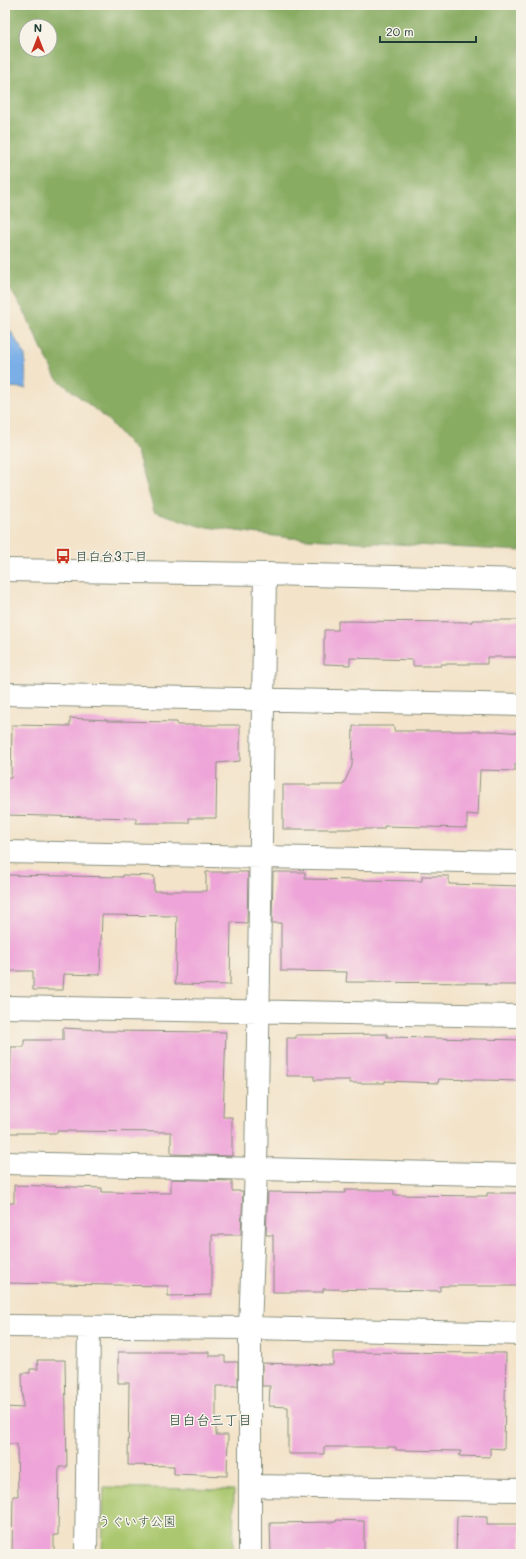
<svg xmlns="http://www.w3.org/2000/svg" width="526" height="1559" font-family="Mali,'Klee One',sans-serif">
  <rect width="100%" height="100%" fill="#f7f3e8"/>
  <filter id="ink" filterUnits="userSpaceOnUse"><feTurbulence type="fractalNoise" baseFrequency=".025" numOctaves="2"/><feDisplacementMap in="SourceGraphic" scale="8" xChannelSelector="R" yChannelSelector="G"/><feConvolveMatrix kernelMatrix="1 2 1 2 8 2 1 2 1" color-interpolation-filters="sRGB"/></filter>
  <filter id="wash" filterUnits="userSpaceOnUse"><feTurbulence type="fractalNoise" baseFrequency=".012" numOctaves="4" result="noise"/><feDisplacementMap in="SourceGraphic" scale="16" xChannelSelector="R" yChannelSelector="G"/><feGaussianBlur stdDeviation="0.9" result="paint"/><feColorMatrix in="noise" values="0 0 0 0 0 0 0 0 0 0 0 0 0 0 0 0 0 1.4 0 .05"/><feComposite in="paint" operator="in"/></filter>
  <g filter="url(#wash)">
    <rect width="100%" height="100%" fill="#f3e3c9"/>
    <!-- green -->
    <path fill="#abc86f" stroke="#658252" d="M104,1487l130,3 -1,64h-131z"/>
    <!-- forest -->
    <path fill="#88ac62" stroke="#54744b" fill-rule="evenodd" d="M5,5h516v546l-231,-13 -91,-12 -45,-15 -17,-59 -29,-32 -52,-42 -32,-67 -19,-30zM26,26h24v24h-24z"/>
    <!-- water -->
    <path fill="#79aee7" stroke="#4c768e" d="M5,322l20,33 1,33 -21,-1z"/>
    <g id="blocks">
      <!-- building -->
      <path fill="#eea4d8" d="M472,620h49v37h-34v7h-46v2h-28v-6l-63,-2v7l-26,-1v-34h14v-9l134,1z
        M70,718l37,2v1l70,1v3h63v36l-23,2 -1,55h-27v5h-53v-5l-131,-3v-37h6l1,-53 58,1z
        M353,726h41v5h102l25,2v31h-6v7l-35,-1 -2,45 -11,-1v14l-83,-2v3h-101v-44h60l9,-19z
        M206,872h42l-1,51 -16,-1 -1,63 -55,-1 2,-68 -75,-1 -2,60 -36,-1 -1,16h-30v-19h-28v-96l118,2v-2l31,1v15h52z
        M273,872h32v7l117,2v-5h27v8l72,2v99h-35v-2l-140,-1 1,-10 -66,-1v-48h-9z
        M63,1028l39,2v1l124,1 -3,85h9v39l-61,-2v-22l-114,-1v2h-52v-40h5l1,-46h13v-7h39z
        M387,1034v3l134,3v41l-82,-2 -1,4 -53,-2v2h-35v-3h-36v-4h-27v-38h9v-3z
        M171,1179l61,2v10h11l-2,44h-29v60l-44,1v-10l-163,-3v-80h9v-18l88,3v4l69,1z
        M345,1190h49v5l93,1v-3h34v93h-81v5l-117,-2v3h-50v-57h-7l2,-43 77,1z
        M118,1352h91v4h16v6h13v24h-22v49h12l-1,41 -53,-2v-8l-46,-1 1,-82h-11z
        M333,1352l173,1 -2,96 -14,-1v9l-31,-1 2,-5 -65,-1v-3h-72v7h-36v-47l-19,-1 1,-20h-8v-23l71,2z
        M37,1360h28l2,107h-8l-1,68h-4v19h-42l1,-58h5l-1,-52h-12v-37l18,1 -1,-35h8v-4h8z
        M457,1516l30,1v7h34v30h-65z
        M336,1520l28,1v32l-38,-1v2h-55l-1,-31 66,-1z"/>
    </g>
  </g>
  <g filter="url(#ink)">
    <use href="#blocks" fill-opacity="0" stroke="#89907e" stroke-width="1"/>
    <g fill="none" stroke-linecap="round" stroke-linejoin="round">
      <defs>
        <path id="minor" d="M5,570l260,4 256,6
          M5,694l516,11
          M5,852l516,10
          M5,1007l516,9
          M5,1163l516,12
          M5,1326l245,2 271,6
          M251,1486l270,4
          M86,1554l3,-227
          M250,1554v-226l6,-160 9,-594"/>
      </defs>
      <!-- minor casing -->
      <use href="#minor" stroke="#89907e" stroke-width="24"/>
      <!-- minor -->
      <use href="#minor" stroke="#fff" stroke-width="22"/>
    </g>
  </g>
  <!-- icons -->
  <defs>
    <symbol id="bus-bare" viewBox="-9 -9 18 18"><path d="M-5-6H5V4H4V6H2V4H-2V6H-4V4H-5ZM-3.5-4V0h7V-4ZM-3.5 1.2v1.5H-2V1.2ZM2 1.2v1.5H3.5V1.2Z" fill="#c8321e" stroke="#f7f3e8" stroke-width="2.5" paint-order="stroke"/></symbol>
  </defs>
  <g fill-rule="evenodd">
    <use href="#bus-bare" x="52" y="545" width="22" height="22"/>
  </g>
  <g text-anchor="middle" stroke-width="3" stroke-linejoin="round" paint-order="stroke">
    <!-- poi labels -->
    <g font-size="13" fill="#1f3d34" stroke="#f7f3e8" text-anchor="start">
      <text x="75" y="561">目白台3丁目</text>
    </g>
    <!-- park labels -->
    <g font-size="13" fill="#3b5940" stroke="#f7f3e8">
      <text x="137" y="1526">うぐいす公園</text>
    </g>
    <!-- neighbourhood labels -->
    <g font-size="14" fill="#1f3d34" stroke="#f7f3e8">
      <text x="210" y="1425">目白台三丁目</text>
    </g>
  </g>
  <!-- margin -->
  <rect width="526" height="1559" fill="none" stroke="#f7f3e8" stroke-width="20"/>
  <!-- north arrow -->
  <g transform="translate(38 38)"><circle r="19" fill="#f7f3e8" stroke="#a1aaa0"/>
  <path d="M0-3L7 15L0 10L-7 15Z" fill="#c8321e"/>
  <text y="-6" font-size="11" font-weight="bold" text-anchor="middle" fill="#1f3d34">N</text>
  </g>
  <!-- scale -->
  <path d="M380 36v6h96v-6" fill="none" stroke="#1f3d34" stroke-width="2"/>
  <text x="386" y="36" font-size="12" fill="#1f3d34" stroke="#f7f3e8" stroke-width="3" paint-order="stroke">20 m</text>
</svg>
